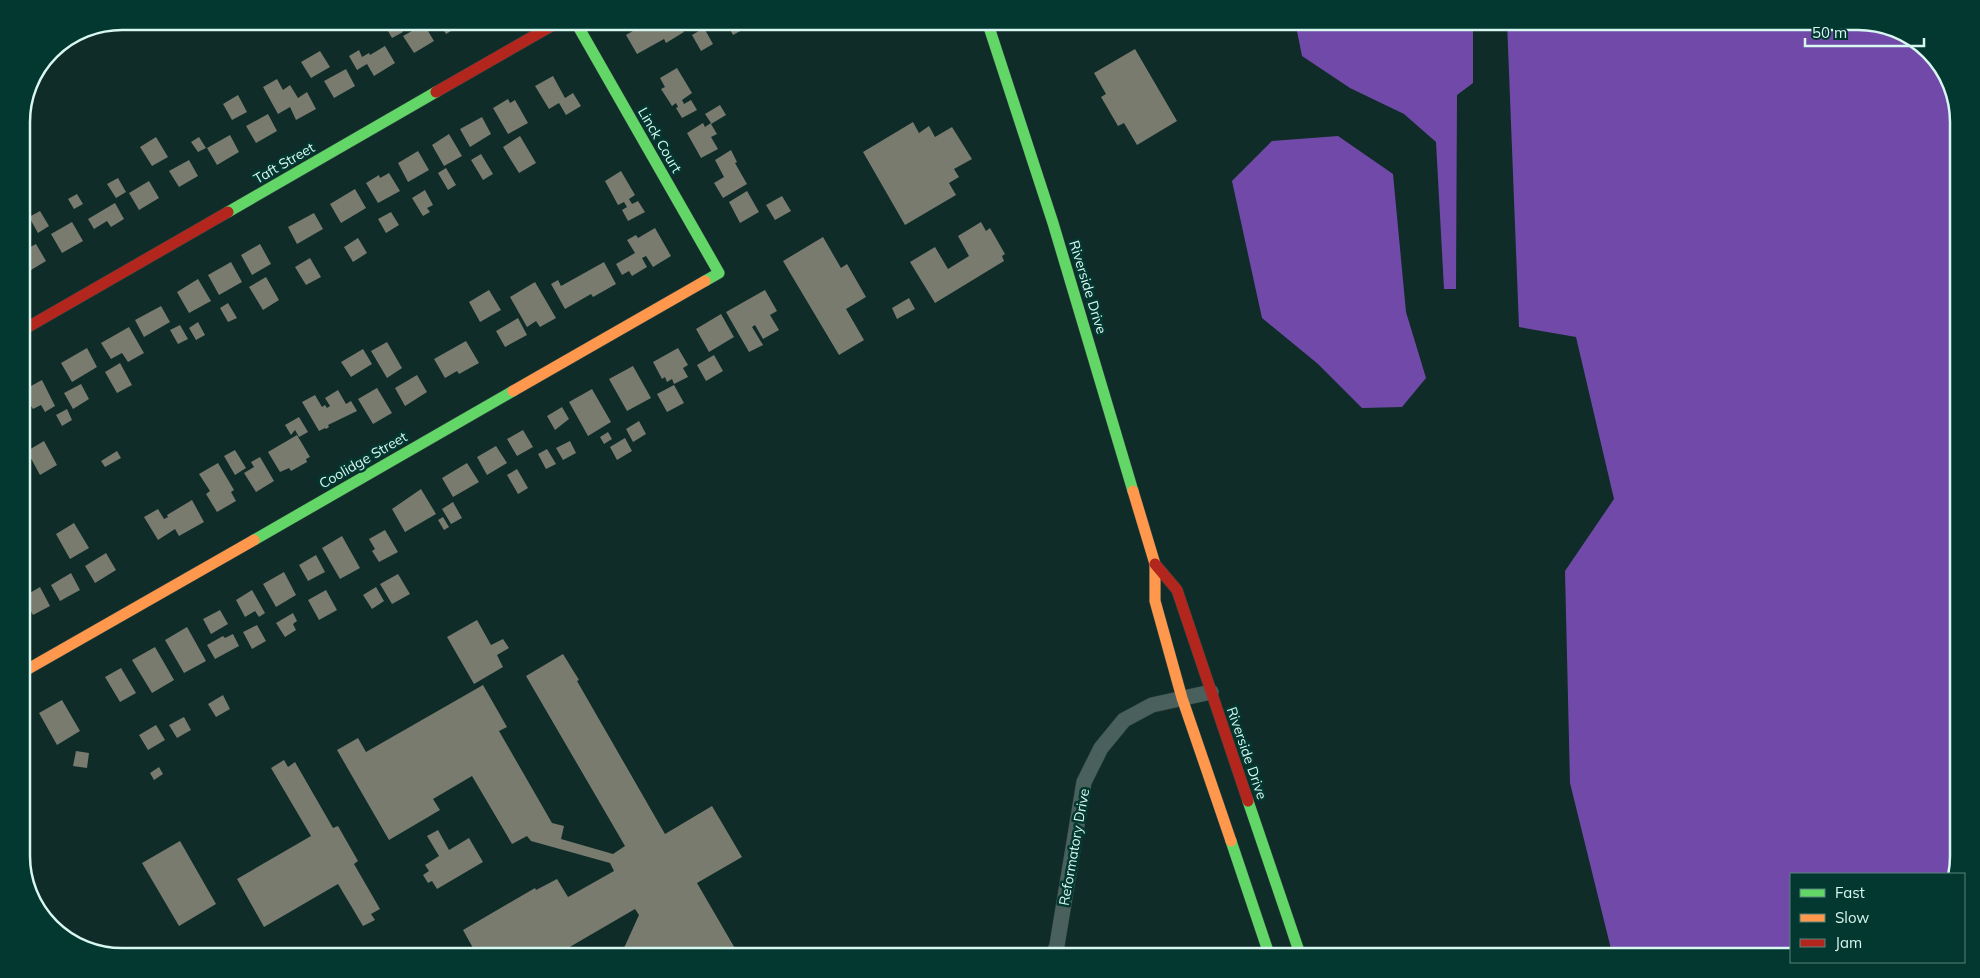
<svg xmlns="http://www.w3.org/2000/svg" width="1980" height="978" font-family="Mulish,sans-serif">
  <rect width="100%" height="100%" fill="#0f2c28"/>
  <!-- water -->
  <path fill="#714aa9" d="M1295,21h178v62l-16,12 -1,194h-12l-8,-147 -32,-28 -54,-26 -48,-32z
    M1507,21h351l44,10 40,35 17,50v740l-4,18h-164v83h-178l-43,-174 -5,-212 49,-72 -38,-162 -57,-10z
    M1338,136l55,38 13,138 20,66 -24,29 -40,1 -44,-44 -56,-46 -30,-137 40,-40z"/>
  <!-- building -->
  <path fill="#797b6f" d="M389,21h7l7,11 -11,6 -8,-14z
    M411,21h11l12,20 -20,12 -11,-17 9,-5 -5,-8z
    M438,21h30l-22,13z
    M650,21h6l1,3 4,-3h17l6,11 -18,11 -2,-4 -27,15 -11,-19z
    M725,21h15l4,8 -11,6z
    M704,28l9,16 -12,7 -9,-16z
    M57,46l4,6 -18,11 8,-12z
    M385,46l10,17 -21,13 -7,-12 -10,6 -8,-14 10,-6 3,7 7,-4 1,2z
    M1135,49l42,72 -40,24 -13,-22 -6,3 -17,-29 5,-3 -12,-21z
    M320,51l10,16 -19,11 -10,-16z
    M677,68l15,25 -10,7 2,4 7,-4 6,10 -15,8 -6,-10 2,-1 -2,-4 -4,3 -11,-17 4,-2 -5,-9z
    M346,69l9,17 -21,12 -10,-17z
    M553,76l12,22 8,-5 8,13 -15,9 -7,-12 -10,6 -14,-23z
    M277,79l6,11 7,-5 8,13 9,-6 9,17 -20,11 -6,-13 -12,7 -15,-27z
    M238,95l9,17 -15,8 -9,-16z
    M508,99l2,4 5,-3 13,23 -20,11 -15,-26z
    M720,105l6,10 -15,9 6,10 -6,3 7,12 -17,9 -14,-25 16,-10 2,4 6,-4 -6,-9z
    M268,114l9,17 -21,12 -10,-17z
    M482,117l9,17 -21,13 -10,-18z
    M913,122l6,11 10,-7 6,11 17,-10 20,32 -18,10 5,8 -10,6 7,12 -51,30 -42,-73z
    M449,134l13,22 -18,10 -12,-21z
    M230,135l9,17 -22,13 -10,-17z
    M520,136l16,27 -17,10 -16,-26z
    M156,137l12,20 -16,9 -12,-19z
    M199,137l7,11 -8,4 -7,-10z
    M731,150l6,12 -2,1 12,21 -24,14 -9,-15 10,-6 -9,-17z
    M418,151l11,19 -21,12 -10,-19z
    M481,154l12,20 -10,6 -12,-20z
    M189,160l9,16 -19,11 -10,-16z
    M446,168l10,17 -8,5 -10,-17z
    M621,171l14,24 -6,4 3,5 6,-3 7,11 -17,9 -6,-11 5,-3 -3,-5 -6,3 -13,-24z
    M389,173l11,18 -22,12 -12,-20 13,-8 1,3z
    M118,178l8,14 -10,6 -9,-14z
    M149,181l10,17 -20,12 -10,-17z
    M355,189l11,19 -25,15 -11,-19z
    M425,190l8,15 -6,3 3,4 -7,4 -11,-18z
    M747,191l12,21 -19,11 -11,-21z
    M77,194l6,10 -9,5 -6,-10z
    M782,196l9,15 -16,9 -9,-15z
    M115,203l9,16 -13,8 -4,-6 -13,8 -6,-10z
    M40,211l9,15 -11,7 -9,-16z
    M391,212l8,13 -13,8 -8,-14z
    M314,213l9,16 -26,15 -9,-17z
    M72,222l11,19 -21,12 -11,-19z
    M981,222l5,9 4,-3 15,26 -3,2 2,5 -69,42 -25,-41 25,-15 13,22 21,-13 -11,-20z
    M655,228l16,28 -18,11 -7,-11 -4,2 5,9 -15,9 -3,-5 -7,4 -6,-11 19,-11 -8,-13 9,-5 2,3z
    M823,237l18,31 6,-4 19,33 -20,12 18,31 -25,15 -56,-94z
    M358,238l9,15 -14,9 -9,-15z
    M36,244l10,17 -15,9 -3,-5 -7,4v-17z
    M260,244l11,20 -19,11 -11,-20z
    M310,258l11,19 -15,8 -11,-18z
    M231,262l11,20 -23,13 -11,-20z
    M604,262l12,22 -23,13 -2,-3 -26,15 -14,-25 7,-4 3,6z
    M266,277l13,23 -16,10 -14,-23z
    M198,279l13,22 -22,12 -12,-21z
    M535,282l21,36 -16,9 -4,-6 -9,6 -17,-30z
    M489,290l12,20 -21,12 -11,-20z
    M765,290l12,21 -7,4 9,15 -16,9 -8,-14 -3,2 11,18 -14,7 -23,-40z
    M909,298l6,11 -18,10 -5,-11z
    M228,303l9,15 -9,4 -8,-14z
    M161,306l9,16 -26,15 -9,-17z
    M721,314l13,23 -25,15 -13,-23z
    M518,318l9,17 -22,12 -9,-16z
    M198,322l7,13 -9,5 -7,-12z
    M180,325l8,14 -10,5 -8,-14z
    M129,327l15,26 -16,9 -6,-9 -11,6 -10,-16z
    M466,341l13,22 -20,11 -2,-3 -12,7 -11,-19z
    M387,342l15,26 -15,10 -16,-27z
    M87,348l10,19 -25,15 -11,-19z
    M678,348l10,17 -5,3 5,9 -14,7 -2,-5 -5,3 -2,-5 -3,2 -9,-17z
    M363,349l9,15 -21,13 -10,-15z
    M714,355l9,16 -17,10 -9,-16z
    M120,363l12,22 -15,8 -12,-21z
    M633,366l18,32 -24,13 -18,-32z
    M417,375l10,17 -22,14 -10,-18z
    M42,380l13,26 -10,6 -4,-7 -8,4 -12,-19 9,-6 1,2z
    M81,384l8,15 -16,10 -9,-16z
    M674,385l10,18 -17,9 -10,-18z
    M377,388l15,25 -19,11 -15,-25z
    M592,389l19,33 -23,14 -19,-34z
    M338,390l8,14 5,-3 6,10 -29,14 1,2 -3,2 -1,-1 -6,3 -17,-29 13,-7 7,12 3,-2 2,3 3,-2 -5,-8z
    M562,407l7,12 -14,11 -8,-14z
    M67,409l5,11 -10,6 -6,-11z
    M299,417l9,15 -9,5 -4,-7 -4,5 -6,-10z
    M639,421l7,13 -13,8 -7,-13z
    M523,430l10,17 -16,9 -10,-17z
    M608,432l4,7 -8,5 -4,-7z
    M297,435l13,22 -4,2 1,3 -16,9 -2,-3 -9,4 -12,-20z
    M625,438l7,13 -15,9 -7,-13z
    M44,441l13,24 -17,10 -13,-24z
    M570,441l6,12 -13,7 -7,-12z
    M496,446l11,17 -20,12 -10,-18z
    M547,449l9,15 -10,5 -8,-15z
    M235,450l11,18 -11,7 -11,-19z
    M117,451l4,7 -16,9 -4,-6z
    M260,457l14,24 -18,11 -12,-19 10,-6 -3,-5z
    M218,463l16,27 -3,2 5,9 -19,11 -11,-18 4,-3 -11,-17z
    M467,463l12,19 -26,15 -11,-19z
    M517,469l11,19 -10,6 -11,-19z
    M421,489l15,25 -31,18 -13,-23z
    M192,500l12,22 -25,14 -4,-7 -17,11 -14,-23 14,-8 6,10 4,-2 -1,-2z
    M453,502l9,16 -11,6 -9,-15z
    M443,517l6,10 -5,3 -6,-10z
    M74,523l15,25 -19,11 -14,-25z
    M385,530l13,22 -19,10 -7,-11 3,-2 -6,-10z
    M342,536l18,32 -20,11 -18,-31z
    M106,553l10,17 -21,13 -10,-17z
    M316,555l9,17 -17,9 -9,-16z
    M284,572l12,23 -20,12 -13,-23z
    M71,573l9,17 -20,11 -9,-16z
    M398,574l12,20 -18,10 -12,-20z
    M40,587l10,19 -17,9 -10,-18z
    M376,587l8,14 -12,8 -9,-14z
    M252,590l13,23 -6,4 -4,-6 -10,6 -9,-17z
    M326,590l11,20 -18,10 -11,-20z
    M220,610l8,14 -17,10 -8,-15z
    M293,613l4,8 -4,3 3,6 -11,7 -9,-14z
    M477,620l14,25 12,-6 6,9 -12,7 6,12 -29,17 -27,-47z
    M257,625l9,16 -14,8 -9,-17z
    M187,627l19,34 -22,12 -19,-33z
    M233,634l6,12 -24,13 -8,-14 16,-9 2,2z
    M155,647l19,33 -22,13 -20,-33z
    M563,654l16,26 -2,1 88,153 47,-28 30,51 -45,26 43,74h-112l3,-6 -7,-3 15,-33 -4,-6 -67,39 5,9h-95l-15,-27 72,-42 1,2 21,-11 11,18 46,-26 -4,-8 -79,-22 -4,-5 -15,8 -40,-68 -39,23 7,11 -51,30 -52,-90 21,-12 8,14 117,-67 24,42 -8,4 53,92 12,3 -3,13 52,15 12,-8 -99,-170z
    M121,668l15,25 -16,9 -15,-25z
    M223,695l7,14 -14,8 -8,-13z
    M62,700l18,31 -23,14 -18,-32z
    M184,717l7,13 -14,8 -8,-13z
    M156,725l9,15 -17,10 -9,-15z
    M76,751l13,2 -2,15 -14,-2z
    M284,760l4,7 7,-5 38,66 5,-2 20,35 -4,3 26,45 -9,5 4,6 -12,6 -25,-42 -74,43 -27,-48 74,-43 -40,-68z
    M159,767l4,7 -9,6 -4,-7z
    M438,830l11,20 20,-12 14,24 -46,27 -5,-8 -4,2 -5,-8 6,-4 -4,-6 14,-9 -12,-20z
    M180,841l36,63 -37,22 -37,-63z"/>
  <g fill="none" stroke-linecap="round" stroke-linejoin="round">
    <defs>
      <path id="street" d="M1053,957l4,-12 27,-163 17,-34 23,-28 28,-15 59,-13"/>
      <path id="fast" d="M575,21l144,252 -14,8
        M987,21l66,202 80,268
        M228,212l208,-120
        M254,540l259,-149
        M1248,801l53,156
        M1231,841l39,116"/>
      <path id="slow" d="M513,391l192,-110
        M1133,491l22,73v37l27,97 49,143
        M21,673l233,-133"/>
      <path id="jam" d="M436,92l124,-71
        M21,331l207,-119
        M1155,564l22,26 71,211"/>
    </defs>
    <!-- street casing -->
    <use href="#street" stroke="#314642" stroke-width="16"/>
    <!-- fast casing -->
    <use href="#fast" stroke="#314642" stroke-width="12"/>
    <!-- slow casing -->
    <use href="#slow" stroke="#314642" stroke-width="12"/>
    <!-- jam casing -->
    <use href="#jam" stroke="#314642" stroke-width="12"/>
    <!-- street -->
    <use href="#street" stroke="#4a605d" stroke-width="15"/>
    <!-- fast -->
    <use href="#fast" stroke="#63d668" stroke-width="11"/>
    <!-- slow -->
    <use href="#slow" stroke="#ff974d" stroke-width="11"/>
    <!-- jam -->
    <use href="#jam" stroke="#b3261e" stroke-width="11"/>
  </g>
  <g text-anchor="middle" stroke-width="5" stroke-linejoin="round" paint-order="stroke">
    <!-- street labels -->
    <g font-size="14" fill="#d8f7f0" stroke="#033831">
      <text transform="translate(660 140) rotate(60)" y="5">Linck Court</text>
      <text transform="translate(284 163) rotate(-30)" y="5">Taft Street</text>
      <text transform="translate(1088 287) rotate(73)" y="5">Riverside Drive</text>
      <text transform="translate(363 460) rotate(-30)" y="5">Coolidge Street</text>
      <text transform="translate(1247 753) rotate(71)" y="5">Riverside Drive</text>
      <text transform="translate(1074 847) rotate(-80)" y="5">Reformatory Drive</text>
    </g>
  </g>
  <!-- crop -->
  <path d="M0 0H1980V978H0ZM122 30H1858A92 92 0 0 1 1950 122V856A92 92 0 0 1 1858 948H122A92 92 0 0 1 30 856V122A92 92 0 0 1 122 30Z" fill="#033831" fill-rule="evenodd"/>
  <path fill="none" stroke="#d8f7f0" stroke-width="2.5" d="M122 30H1858A92 92 0 0 1 1950 122V856A92 92 0 0 1 1858 948H122A92 92 0 0 1 30 856V122A92 92 0 0 1 122 30Z"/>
  <!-- legend -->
  <rect x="1790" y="873" width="175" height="90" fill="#033831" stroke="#58847d"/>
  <rect x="1800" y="889" width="25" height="8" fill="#63d668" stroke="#58847d"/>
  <text x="1835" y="898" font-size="15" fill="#d8f7f0">Fast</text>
  <rect x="1800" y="914" width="25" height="8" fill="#ff974d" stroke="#58847d"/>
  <text x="1835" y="923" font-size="15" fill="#d8f7f0">Slow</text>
  <rect x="1800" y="939" width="25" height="8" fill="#b3261e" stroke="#58847d"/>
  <text x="1835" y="948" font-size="15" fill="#d8f7f0">Jam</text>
  <!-- scale -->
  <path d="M1805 38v8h119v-8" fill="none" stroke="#d8f7f0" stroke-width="2.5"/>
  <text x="1812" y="38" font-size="15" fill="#d8f7f0" stroke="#033831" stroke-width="4" paint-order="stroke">50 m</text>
</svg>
